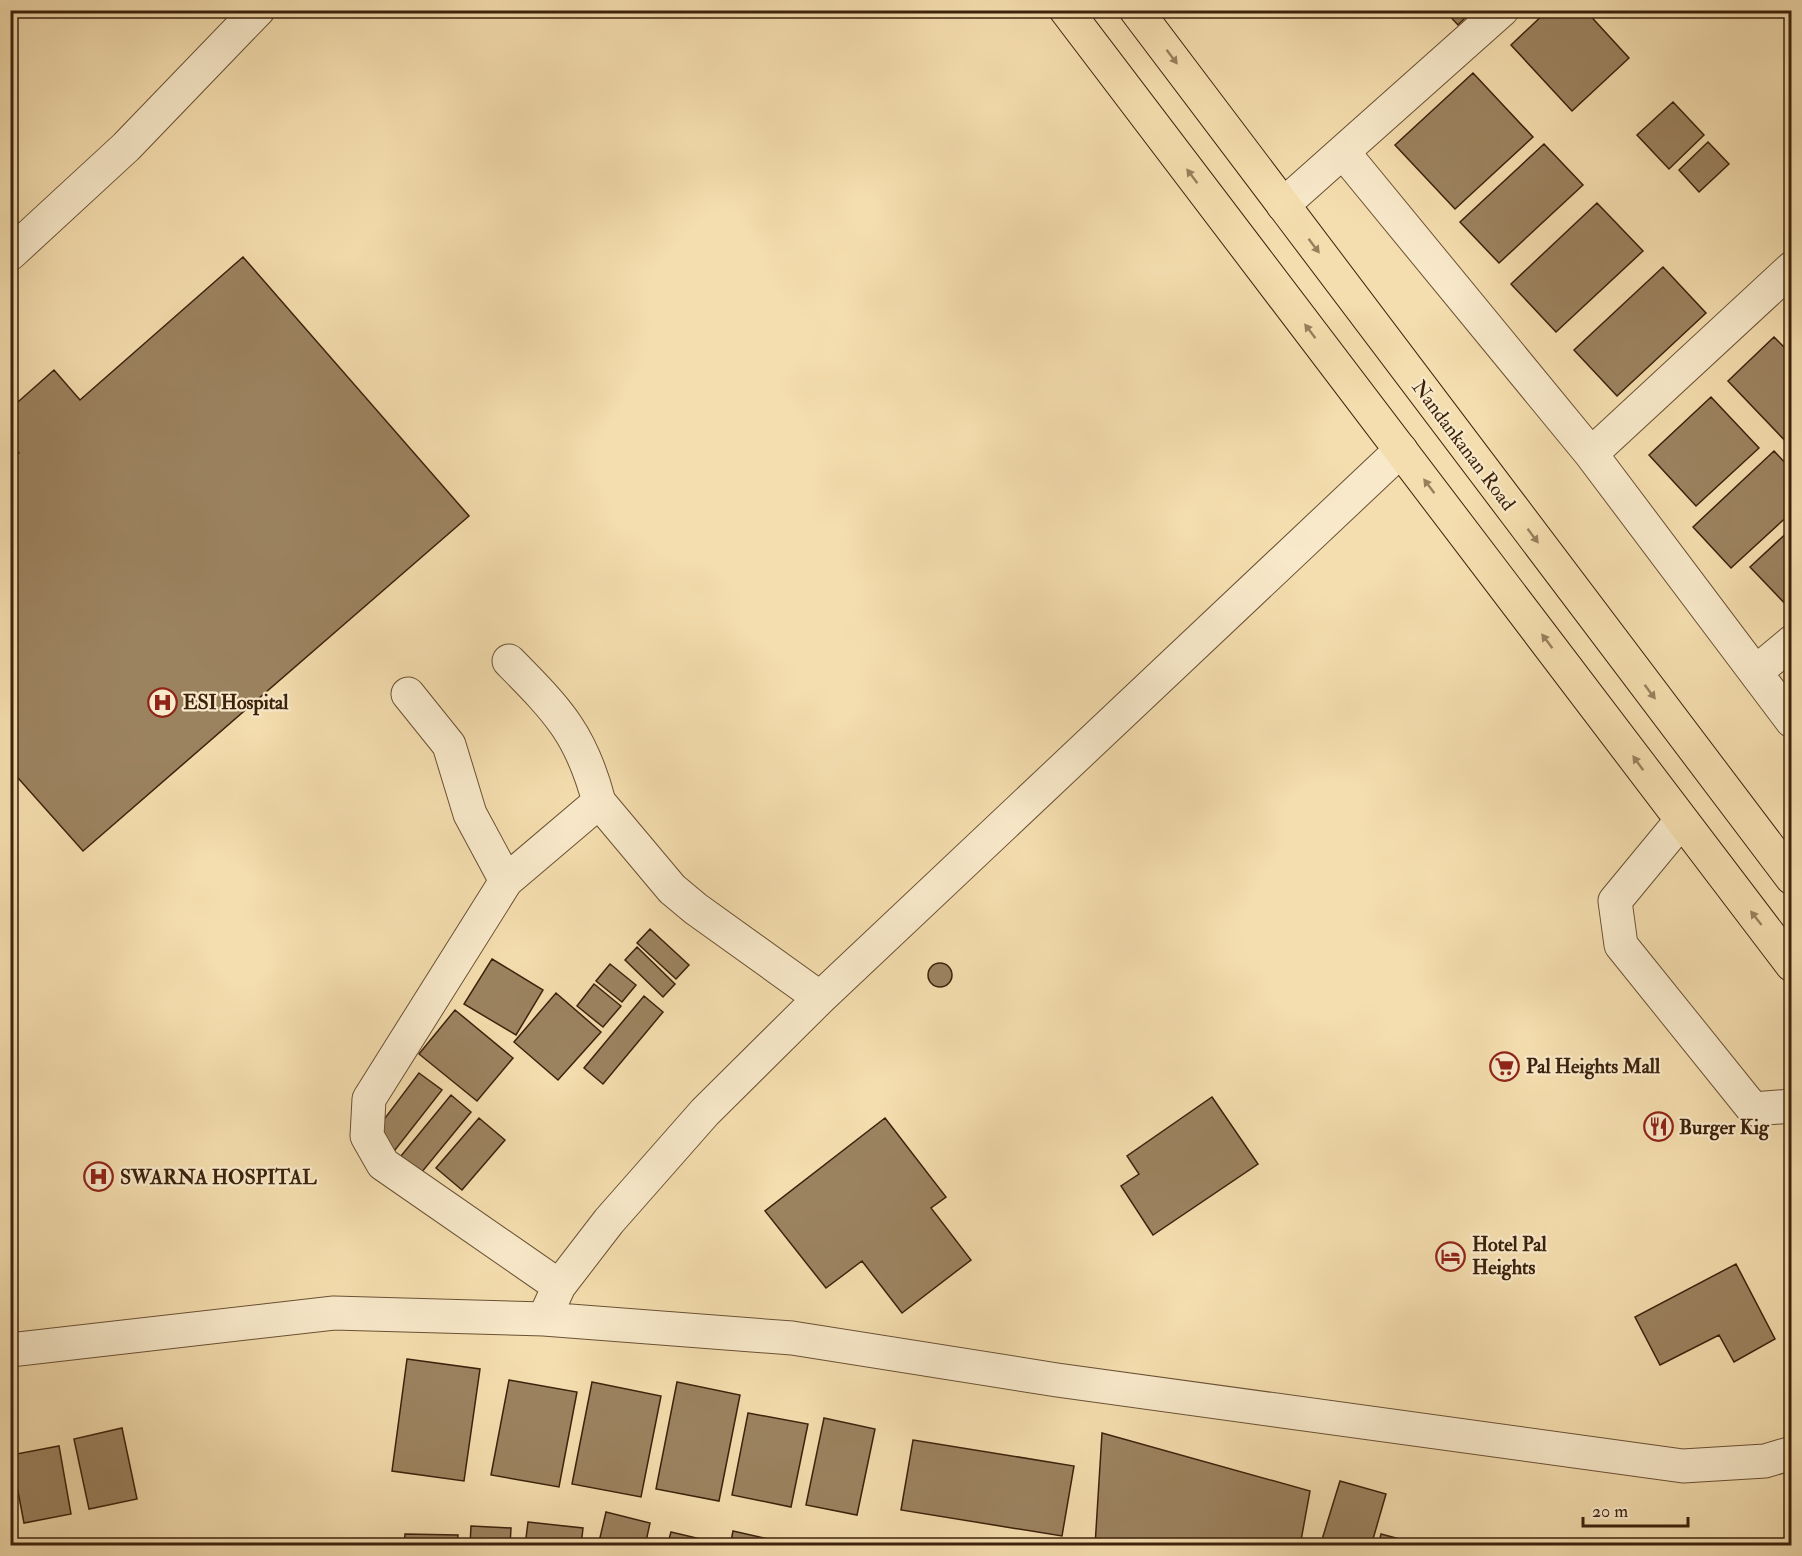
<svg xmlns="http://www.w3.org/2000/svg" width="1802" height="1556" font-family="'IM FELL Double Pica',serif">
  <rect width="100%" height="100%" fill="#f4ddae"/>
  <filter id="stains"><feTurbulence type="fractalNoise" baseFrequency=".00333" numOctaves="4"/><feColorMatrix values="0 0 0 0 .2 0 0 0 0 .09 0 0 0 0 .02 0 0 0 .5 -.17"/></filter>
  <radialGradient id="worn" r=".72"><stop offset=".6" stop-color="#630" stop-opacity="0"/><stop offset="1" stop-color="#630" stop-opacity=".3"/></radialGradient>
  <!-- building -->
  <path fill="#9c8360" stroke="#3c220c" stroke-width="1.5" d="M1444,10h29l-15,15z
    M1548,10h37l44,48 -57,53 -61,-66z
    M1473,73l60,64 -78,72 -60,-64z
    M1673,102l31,33 -35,34 -32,-34z
    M1708,142l21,22 -30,28 -20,-22z
    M1544,144l39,41 -84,78 -39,-41z
    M1597,203l46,48 -87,81 -45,-48z
    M243,257l226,259 -386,335 -73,-82v-309l9,-7 -9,-10v-34l44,-39 26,30z
    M1663,267l43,46 -89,83 -43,-46z
    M1774,337l18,18v93l-64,-67z
    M1711,397l48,51 -63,58 -47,-51z
    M1774,451l18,19v42l-61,56 -38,-41z
    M1792,528v83l-42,-44z
    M650,929l39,36 -13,14 -39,-36z
    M637,947l38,37 -12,13 -38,-37z
    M492,959l51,31 -27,45 -52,-31z
    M928 975a12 12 0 1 1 24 0a12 12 0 1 1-24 0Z
    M610,964l26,21 -14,17 -26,-21z
    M594,984l27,22 -18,21 -26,-21z
    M556,993l45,39 -43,48 -44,-38z
    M644,996l19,16 -60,72 -19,-16z
    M455,1010l58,48 -36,43 -58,-47z
    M419,1073l23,17 -47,60 -22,-16z
    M451,1095l20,17 -50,61 -20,-17z
    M1212,1097l46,67 -105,71 -32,-49 18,-12 -12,-18z
    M479,1118l26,22 -43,50 -26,-22z
    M885,1118l61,79 -15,11 40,52 -69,53 -40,-52 -36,27 -61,-77z
    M1736,1264l39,75 -41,23 -15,-27 -59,30 -25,-48z
    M407,1359l73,10 -16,112 -72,-10z
    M509,1380l68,12 -18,95 -68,-12z
    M592,1382l69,14 -20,101 -69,-13z
    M677,1382l63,13 -21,106 -63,-12z
    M748,1413l60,11 -17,83 -59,-12z
    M824,1418l51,11 -18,86 -51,-10z
    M122,1428l15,71 -48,10 -15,-70z
    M1102,1433l208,58 -10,55h-205z
    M913,1440l161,26 -12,70 -161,-26z
    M59,1446l12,68 -47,9 -13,-68z
    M1340,1481l46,13 -15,52h-51z
    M606,1512l44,11 -5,23h-47z
    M528,1522l55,6 -2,18h-56z
    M471,1526l40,2 -1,18h-40z
    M733,1531l57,13v2h-60z
    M671,1532l47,11v3h-51z
    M405,1534l53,1 -1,11h-53z
    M1381,1534l45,12h-48z"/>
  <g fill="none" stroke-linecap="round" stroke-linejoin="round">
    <defs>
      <path id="minor" d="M1343,152l248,302 201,267
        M1283,205l219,-195
        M10,254l116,-107 132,-137
        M1591,454l201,-186
        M509,661c48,49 72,72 90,141l-93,79 -137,218 -2,37 16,28 176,122
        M1756,672l36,-30
        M408,694l41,51 21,69 36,67
        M599,802l73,87 24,20 124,89
        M1681,821l-66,80 6,44 132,164 39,-3
        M544,1319l15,-33 50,-65 96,-109 115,-114 581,-548
        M10,1350l324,-37 210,6 248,19 265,42 626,86 82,-5 27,-8"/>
      <path id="major" d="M1066,10l726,955
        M1136,10l656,868"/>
    </defs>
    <!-- minor casing -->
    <use href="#minor" stroke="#6a5134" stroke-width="35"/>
    <!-- major casing -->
    <use href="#major" stroke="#3c220c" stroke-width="35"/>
    <!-- minor -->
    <use href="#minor" stroke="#f8e9ca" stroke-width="33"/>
    <!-- major -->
    <use href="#major" stroke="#f4ddae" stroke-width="33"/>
  </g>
  <!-- one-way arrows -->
  <defs><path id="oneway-solid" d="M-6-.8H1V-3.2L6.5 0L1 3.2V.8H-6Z" transform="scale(1.5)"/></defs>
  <g fill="#98805d">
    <use href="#oneway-solid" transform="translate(1172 57) rotate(53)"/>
    <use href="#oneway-solid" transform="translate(1192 176) rotate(-127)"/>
    <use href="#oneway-solid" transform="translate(1314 246) rotate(53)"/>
    <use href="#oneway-solid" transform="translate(1310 331) rotate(-127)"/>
    <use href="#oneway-solid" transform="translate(1429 486) rotate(-127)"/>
    <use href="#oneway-solid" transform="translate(1533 536) rotate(53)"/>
    <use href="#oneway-solid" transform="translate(1547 641) rotate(-127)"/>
    <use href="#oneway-solid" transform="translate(1650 692) rotate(53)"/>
    <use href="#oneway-solid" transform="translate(1638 763) rotate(-126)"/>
    <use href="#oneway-solid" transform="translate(1756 918) rotate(-128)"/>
  </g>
  <!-- icons -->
  <defs>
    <symbol id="hospital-ring" viewBox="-11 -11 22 22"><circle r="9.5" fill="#f8e9ca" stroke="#8f2418" stroke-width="1.5"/><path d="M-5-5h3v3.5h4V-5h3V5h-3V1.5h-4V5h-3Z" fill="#8f2418"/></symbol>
    <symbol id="supermarket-ring" viewBox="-11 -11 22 22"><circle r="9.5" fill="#f8e9ca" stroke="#8f2418" stroke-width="1.5"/><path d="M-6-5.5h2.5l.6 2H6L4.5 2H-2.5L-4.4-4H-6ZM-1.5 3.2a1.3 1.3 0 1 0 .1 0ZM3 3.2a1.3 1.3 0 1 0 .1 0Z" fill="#8f2418"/></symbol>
    <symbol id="restaurant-ring" viewBox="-11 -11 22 22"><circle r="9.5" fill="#f8e9ca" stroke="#8f2418" stroke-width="1.5"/><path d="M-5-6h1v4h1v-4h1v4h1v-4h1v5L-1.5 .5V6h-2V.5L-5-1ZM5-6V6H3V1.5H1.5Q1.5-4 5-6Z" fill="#8f2418"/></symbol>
    <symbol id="hotel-ring" viewBox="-11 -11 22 22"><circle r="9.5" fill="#f8e9ca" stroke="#8f2418" stroke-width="1.5"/><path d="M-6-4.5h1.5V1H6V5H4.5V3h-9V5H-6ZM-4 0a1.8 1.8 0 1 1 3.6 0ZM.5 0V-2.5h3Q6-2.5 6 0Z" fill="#8f2418"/></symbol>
  </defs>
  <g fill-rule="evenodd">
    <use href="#hospital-ring" x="146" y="686" width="33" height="33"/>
    <use href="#supermarket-ring" x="1488" y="1050" width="33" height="33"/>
    <use href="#restaurant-ring" x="1642" y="1110" width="33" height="33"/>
    <use href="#hospital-ring" x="82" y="1160" width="33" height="33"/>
    <use href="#hotel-ring" x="1434" y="1240" width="33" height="33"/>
  </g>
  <g text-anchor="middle" stroke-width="4.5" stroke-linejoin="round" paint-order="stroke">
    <!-- street labels -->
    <g font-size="20" fill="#3c220c" stroke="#f8e9ca">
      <text transform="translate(1464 445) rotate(53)" y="7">Nandankanan Road</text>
    </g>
    <!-- poi labels -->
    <g font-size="20" font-weight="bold" fill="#3c220c" stroke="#f8e9ca" text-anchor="start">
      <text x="183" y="709">ESI Hospital</text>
      <text x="1526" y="1073">Pal Heights Mall</text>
      <text x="1679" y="1134">Burger Kig</text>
      <text x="120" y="1184">SWARNA HOSPITAL</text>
      <text x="1472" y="1251">Hotel Pal<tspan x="1472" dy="23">Heights</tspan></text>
    </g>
  </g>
  <!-- margin -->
  <rect width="1802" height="1556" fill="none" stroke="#f4ddae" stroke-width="36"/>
  <rect x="12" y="12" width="1778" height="1532" fill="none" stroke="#3c220c" stroke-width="3"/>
  <rect x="18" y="18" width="1766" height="1520" fill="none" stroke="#3c220c" stroke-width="1.5"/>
  <!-- scale -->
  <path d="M1583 1517v9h105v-9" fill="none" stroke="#3c220c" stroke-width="3"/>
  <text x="1592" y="1517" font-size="18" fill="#3c220c" stroke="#f8e9ca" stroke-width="4.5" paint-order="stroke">20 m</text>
  <rect width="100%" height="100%" filter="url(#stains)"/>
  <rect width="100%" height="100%" fill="url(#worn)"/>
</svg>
